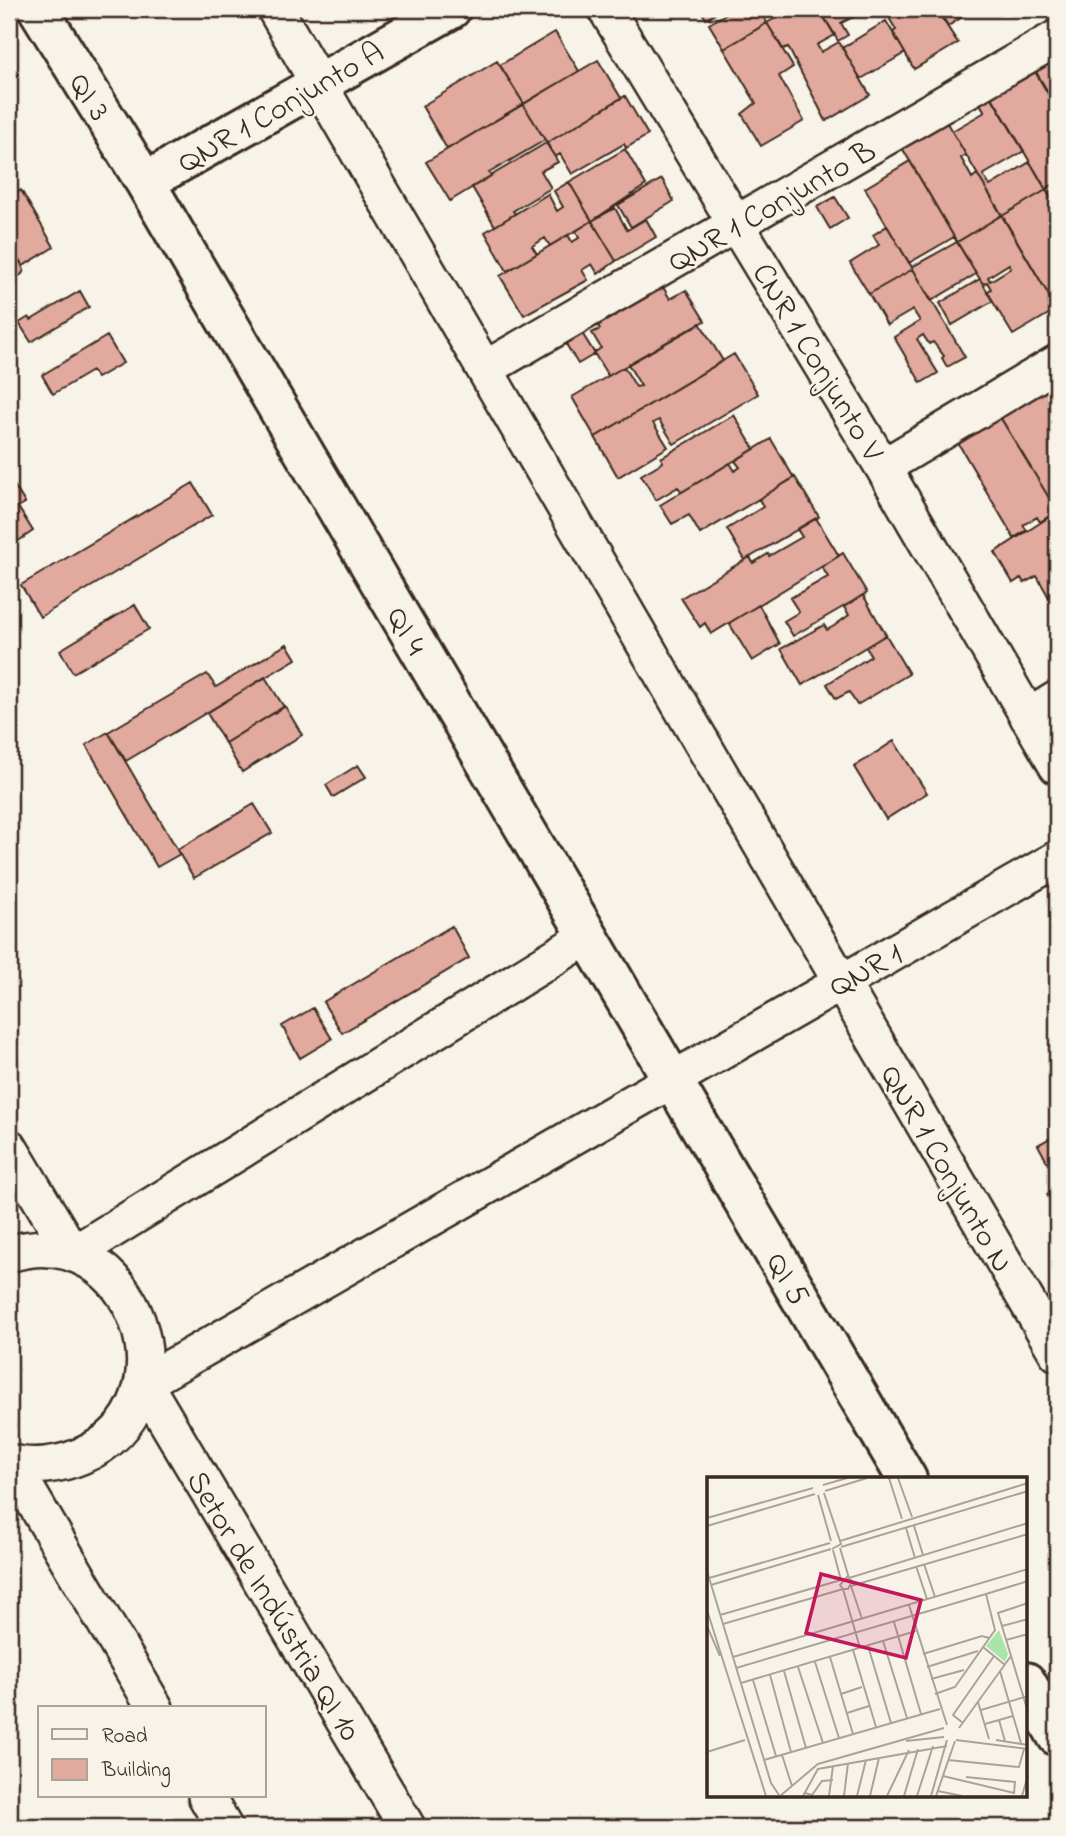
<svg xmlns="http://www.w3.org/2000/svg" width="1066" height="1836" font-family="'Indie Flower',sans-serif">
  <rect width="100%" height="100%" fill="#f7f3e8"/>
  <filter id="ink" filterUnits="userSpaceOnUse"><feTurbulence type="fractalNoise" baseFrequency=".0143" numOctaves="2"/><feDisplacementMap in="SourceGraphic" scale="14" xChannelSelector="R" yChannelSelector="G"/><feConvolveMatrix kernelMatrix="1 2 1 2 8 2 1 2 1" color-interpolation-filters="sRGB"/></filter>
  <g filter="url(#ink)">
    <!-- building -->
    <path fill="#e2a99f" stroke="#3b2a1e" stroke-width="2" fill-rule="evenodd" d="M700,9h23l-17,10z
      M725,9h35l7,14 -43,26 -15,-25 18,-11z
      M760,9h20l-15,9z
      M791,9h28l16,26 -18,10 4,7 18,-10 31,53 -44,26 -38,-74 -5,2 -16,-26z
      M819,9h50l-28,14 7,12 -10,6z
      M884,9h52l22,34 -44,26 -21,-37 3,-2z
      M938,9h26l3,5 -19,12z
      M886,21l19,32 -44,26 -19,-31z
      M767,23l26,44 -14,9 25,45 -43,25 -19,-32 14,-11 -32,-54z
      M555,32l24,39 -55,33 -24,-39z
      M1057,43v66l-27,-46z
      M598,60l23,38 -74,45 -24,-39z
      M1029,60l26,44 -6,4 8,14v60l-11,7 -61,-103z
      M497,61l27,43 -77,45 -25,-43z
      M986,87l38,64 -41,24 7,11 40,-24 16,28 -44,26 -50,-85 33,-19 -11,-18z
      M625,96l23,39 -22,13 -2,-4 -52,30 -12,-20 -5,3 -8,-14z
      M523,104l22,36 -56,33 2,3 -41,25 -24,-39z
      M941,113l25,42 -5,3 11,20 5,-4 25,41 -45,27 -60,-103z
      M546,143l12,19 -17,9 10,17 -38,23 2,3 -20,12 -23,-39z
      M625,149l21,36 -54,36 -23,-39z
      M910,161l44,76 -45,26 -44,-75z
      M662,179l12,22 -43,26 -13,-22z
      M569,182l23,39 -42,25 -5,-8 -13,8 5,8 -30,17 -22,-39 63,-38 9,17 6,-4 -9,-16z
      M1057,182v27l-11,-20z
      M21,190l33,57 -31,19 -3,-5 -11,7v-71z
      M1046,190l11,19v93l-3,2 -52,-88z
      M835,197l13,21 -18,11 -13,-22z
      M615,208l12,22 19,-11 10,18 -40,24 -24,-40z
      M1002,215l55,94 -44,26 -26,-43 4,-3 -4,-7 -4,2 -26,-42zM1009,264l2,4 -21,13 -2,-4z
      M592,221l24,40 -18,13 -6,-10 -10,6 6,10 -64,35 -24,-39 68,-41 4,7 7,-4 -3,-7z
      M887,226l26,43 -44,25 -19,-31 29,-18 -6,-10z
      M957,242l19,32 -45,27 -19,-34z
      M20,261l4,9 -2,4 -13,8v-14z
      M913,269l52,88 -18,10 -5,-9 2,-2 -11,-14 -4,2 -6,-9 -6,4 21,34 -17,10 -27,-46 26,-16 -7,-11 -26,15 -18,-31z
      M980,279l13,22 -41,24 -12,-22z
      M660,282l10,17 16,-9 19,31 -97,55 -14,-23 7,-5 -9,-15 8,-4 -5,-9z
      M80,291l9,16 -58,35 -12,-19 10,-6 2,3z
      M700,323l23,38 -128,76 -23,-40 52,-30 12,20 5,-1 -13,-22z
      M580,330l15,24 -17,10 -15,-25z
      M107,336l16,27 -26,15 -5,-7 -39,23 -11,-19z
      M734,354l24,40 -84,50 -15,-24 -6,3 15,24 -50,30 -23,-40z
      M1042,382l15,27v102l-61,-101z
      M734,415l20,34 -72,43 -4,-5 -22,13 -15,-25 22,-13 -2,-4z
      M1000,417l57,94 -17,11 -3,-5 -14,8 4,5 -13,8 -56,-95z
      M771,439l23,39 -94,56 -11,-19 -17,9 -12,-19 70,-42 5,8 5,-4 -5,-6z
      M9,477l16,26 -7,4 15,24 -22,15z
      M795,477l24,40 -74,43 -18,-31 36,-22 -4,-8z
      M193,483l19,32 -172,102 -19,-32z
      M1057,512v100l-20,-36 -13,7 -3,-5 -8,5 -18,-31z
      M816,518l23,38 -128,78 -6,-11 -5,4 -19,-29 69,-41 3,6 15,-9 1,2 33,-19 -5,-8z
      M843,553l24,40 -74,43 -9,-15 15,-9 -9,-14 38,-21 -6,-10z
      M863,595l23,40 -84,50 -21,-36 43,-24 3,5 7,-4 15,-11 -5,-8z
      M135,605l14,24 -76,44 -13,-23z
      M759,605l21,39 -28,17 -23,-38z
      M886,635l23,39 -52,31 -8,-13 -13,7 -9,-15 44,-28 -5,-9z
      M287,644l9,15 -170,102 -18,-29 99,-58 9,13z
      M265,677l19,30 -59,36 -18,-30z
      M285,706l17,29 -60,37 -17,-29z
      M108,732l72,122 -23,13 -71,-122z
      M894,741l33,52 -41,26 -32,-52z
      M358,765l8,12 -33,20 -7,-12z
      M254,804l18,29 -78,45 -17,-28z
      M452,926l17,32 -127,75 -19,-31z
      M313,1008l19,31 -32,19 -18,-32z
      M1057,1134v46l-19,-35z
      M1057,1188v24l-10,-18z"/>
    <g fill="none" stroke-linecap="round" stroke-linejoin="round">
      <defs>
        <path id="minor" d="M275,9l782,1344
          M606,9l277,458 174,299
          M485,369l572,-331
          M883,467l174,-104
          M1028,717l29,-18
          M9,1147l64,107 514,-317
          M9,1254c125,-40 193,151 72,202 -21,9 -50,13 -72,6
          M144,1383l913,-524
          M144,1383l263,444
          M9,1466l3,-2 143,244
          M206,1796l18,31"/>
        <path id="tertiary" d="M38,9l107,173 762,1297
          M145,182l306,-173
          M1026,1682l31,54"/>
      </defs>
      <!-- minor casing -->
      <use href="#minor" stroke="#3b2a1e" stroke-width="40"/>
      <!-- tertiary casing -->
      <use href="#tertiary" stroke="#3b2a1e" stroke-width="44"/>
      <!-- minor -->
      <use href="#minor" stroke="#f7f3e8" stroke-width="35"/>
      <!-- tertiary -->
      <use href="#tertiary" stroke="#f7f3e8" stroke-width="38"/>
    </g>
  </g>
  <g text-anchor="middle" stroke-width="5" stroke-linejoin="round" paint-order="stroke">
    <!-- street labels -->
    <g font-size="32" fill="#3b2a1e" stroke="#f7f3e8">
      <text transform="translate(91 96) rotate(58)" y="11">QI 3</text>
      <text transform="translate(280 106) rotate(-30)" y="11">QNR 1 Conjunto A</text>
      <text transform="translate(771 205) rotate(-30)" y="11">QNR 1 Conjunto B</text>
      <text transform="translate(819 361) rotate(59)" y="11">CNR 1 Conjunto V</text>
      <text transform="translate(408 630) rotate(60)" y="11">QI 4</text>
      <text transform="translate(865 969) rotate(-29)" y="11">QNR 1</text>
      <text transform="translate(948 1168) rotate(60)" y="11">QNR 1 Conjunto N</text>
      <text transform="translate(789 1278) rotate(60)" y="11">QI 5</text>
      <text transform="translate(275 1605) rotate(59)" y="11">Setor de Indústria QI 10</text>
    </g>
  </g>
  <!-- overview -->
  <g transform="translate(707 1477)">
    <rect width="320" height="320" fill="#f7f3e8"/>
    <path d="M292,153l9,24 -3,8 -19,-16z" fill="#aae4a9"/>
    <path fill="none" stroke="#aca397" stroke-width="2" d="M182,1l13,41M191,1l14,39M116,8l24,-7M118,14l42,-13M117,16l17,51 -9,5M111,18l13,46M0,41l106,-30M0,49l108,-32M207,49l9,29M199,51l9,30M133,64l188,-58M134,70l187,-56M133,71l9,30 179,-55M217,87l11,33M209,89l11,33M0,94l64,212 8,12M2,101l121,-35M4,108l120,-36M321,126l-30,10 30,99M202,128l38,120M0,133l59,186M13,138l121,-35 -8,-30M155,142l-11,-33 177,-52M187,145l27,92M16,147l120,-35h5l4,-8 -5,-4 -7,8 3,4 17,59M0,149l13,30M295,149l26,-7M299,163l22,-6M176,164l24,77M161,169l23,77M276,170l22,18M146,173l23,77M216,177l59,-18 7,2M26,180l295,-88M123,180l23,77M108,185l24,76M91,190l25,76M220,190l51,-16M29,191l250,-74M77,194l22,77M293,194l21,72M63,198l21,77M224,202l33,-9M46,203l23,76M34,206l175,-52M134,217l21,-7M228,217l20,-7 40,-57 -9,-36 42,-13M271,225l11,37M274,233l47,-14M140,236l22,-7M292,243l6,21M256,246l-10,-8 41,-59M278,247l28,-8M252,251l52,-72M249,263l72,9M289,263l32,5M199,264l38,-4M0,275l38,-12M75,278l10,31M57,283l176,-51M241,283l71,7 5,-18M236,299l71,17 1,-11 -49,-5M231,314l24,5M98,316l7,2 10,-14 11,-1M73,319l38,-32 126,-36M96,319l15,-27 129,-23M122,319l4,-30M137,319l4,-33M150,319l9,-36M163,319l9,-38M180,319l22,-46M197,319l14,-47M210,319l16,-50M224,319l16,-56M229,319l19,-55M315,319l6,-21"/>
    <path fill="#c2185b" fill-opacity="0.15" stroke="#c2185b" stroke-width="3.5" d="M114,97l100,26 -15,58 -100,-25z"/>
    <rect width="320" height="320" fill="none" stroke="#3b2a1e" stroke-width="3.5"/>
  </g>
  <!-- margin -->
  <rect width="1066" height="1836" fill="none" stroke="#f7f3e8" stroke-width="35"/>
  <rect x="18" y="18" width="1031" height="1801" fill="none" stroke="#3b2a1e" stroke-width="2.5" filter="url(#ink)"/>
  <!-- legend -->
  <rect x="38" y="1706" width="228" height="91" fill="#f7f3e8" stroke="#aca397" stroke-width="2"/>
  <rect x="52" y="1729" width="35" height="10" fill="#f7f3e8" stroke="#aca397" stroke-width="2"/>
  <text x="102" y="1742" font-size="21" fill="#3b2a1e">Road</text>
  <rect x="52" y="1759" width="35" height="21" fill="#e2a99f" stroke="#aca397" stroke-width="2"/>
  <text x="102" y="1776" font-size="21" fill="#3b2a1e">Building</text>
</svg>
